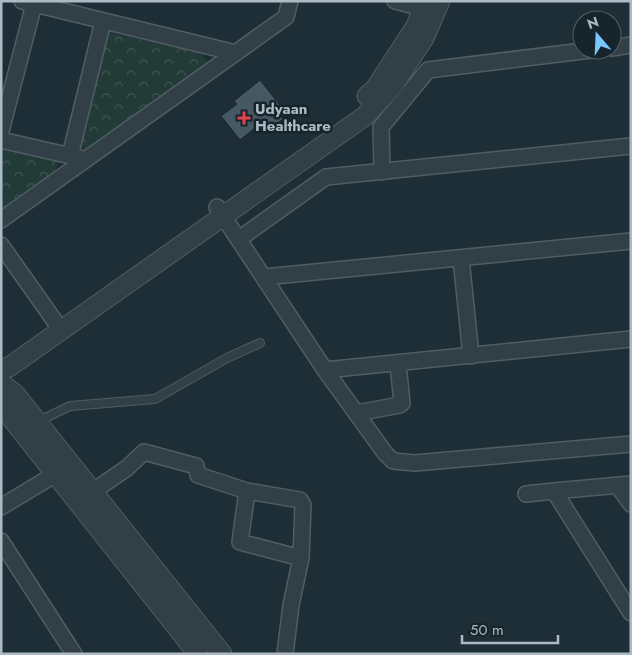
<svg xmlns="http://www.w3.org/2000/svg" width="632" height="655" font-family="Jost,sans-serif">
  <defs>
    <pattern id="park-crowns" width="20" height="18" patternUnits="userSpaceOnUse" patternTransform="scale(1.25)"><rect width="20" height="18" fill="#233b37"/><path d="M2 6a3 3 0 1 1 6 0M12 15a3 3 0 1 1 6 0" fill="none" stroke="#405552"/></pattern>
  </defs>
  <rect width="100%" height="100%" fill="#1e2e36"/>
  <!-- park -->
  <path fill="url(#park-crowns)" d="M107,32l93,21 9,11 -120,86 -10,-2z
    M1,148l57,14 -4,13 -53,38z"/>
  <!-- building -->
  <path fill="#465863" stroke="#19262d" d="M260,80l23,29 -5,4 5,6 -17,13 -6,-8 -20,16 -19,-24 16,-12 -3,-3z"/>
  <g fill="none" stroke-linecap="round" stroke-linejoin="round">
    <defs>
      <path id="service" d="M37,422l33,-16 85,-7 72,-41 33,-15"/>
      <path id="minor" d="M22,1l214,52
        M395,1l39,10
        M612,48l19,-3
        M1,131l33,-127
        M1,140l79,18
        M70,156l33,-135
        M382,172l-1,-45 47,-57 163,-20
        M217,207l108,163 60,83 8,8 22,2 216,-19
        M1,220l285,-203 4,-16
        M239,239l87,-62 305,-31
        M1,245l60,85
        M461,258l10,98
        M264,277l367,-36
        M325,370l306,-31
        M356,413l44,-8 2,-2 -4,-39
        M631,484l-77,7 77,122
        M618,486l13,18
        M247,491l-7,51 61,16
        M92,492l35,-24 17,-16 52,14 2,9 49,16 53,9 3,5 -2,53 -10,47 -6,49
        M526,494l28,-3
        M1,507l63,-38
        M1,541l73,113"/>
      <path id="tertiary" d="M367,96l8,-7 41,-63 7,-18
        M1,369l8,-2 356,-251 29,-32 30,-46 16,-37
        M1,383l14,11 207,260
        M1,405l197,249"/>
    </defs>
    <!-- service casing -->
    <use href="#service" stroke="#4f5d65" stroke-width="10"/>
    <!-- minor casing -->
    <use href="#minor" stroke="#4f5d65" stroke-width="18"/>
    <!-- tertiary casing -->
    <use href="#tertiary" stroke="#4f5d65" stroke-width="21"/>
    <!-- service -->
    <use href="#service" stroke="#323f47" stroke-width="8"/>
    <!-- minor -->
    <use href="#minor" stroke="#323f47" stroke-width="15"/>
    <!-- tertiary -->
    <use href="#tertiary" stroke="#323f47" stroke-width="19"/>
  </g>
  <!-- markers -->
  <path fill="#e0444e" stroke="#17242b" stroke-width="2" d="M241.5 110.5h5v5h5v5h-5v5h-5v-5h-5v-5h5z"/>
  <g text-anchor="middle" stroke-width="5" stroke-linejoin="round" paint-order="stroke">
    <!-- poi labels -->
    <g font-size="15" font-weight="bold" fill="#abbac4" stroke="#17242b" text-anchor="start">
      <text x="255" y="114">Udyaan<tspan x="255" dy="17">Healthcare</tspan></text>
    </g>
  </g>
  <!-- border -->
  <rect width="632" height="655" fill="none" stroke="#abbac4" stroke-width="5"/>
  <!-- north arrow -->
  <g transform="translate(597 35) rotate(341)"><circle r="24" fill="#17242b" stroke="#526068"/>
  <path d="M0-4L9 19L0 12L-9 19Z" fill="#79c7fc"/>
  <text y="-8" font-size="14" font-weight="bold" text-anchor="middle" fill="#abbac4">N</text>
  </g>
  <!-- scale -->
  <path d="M462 635v8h96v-8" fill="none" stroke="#abbac4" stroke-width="2.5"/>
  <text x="470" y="635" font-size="15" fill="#abbac4" stroke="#17242b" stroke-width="4" paint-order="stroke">50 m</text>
</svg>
